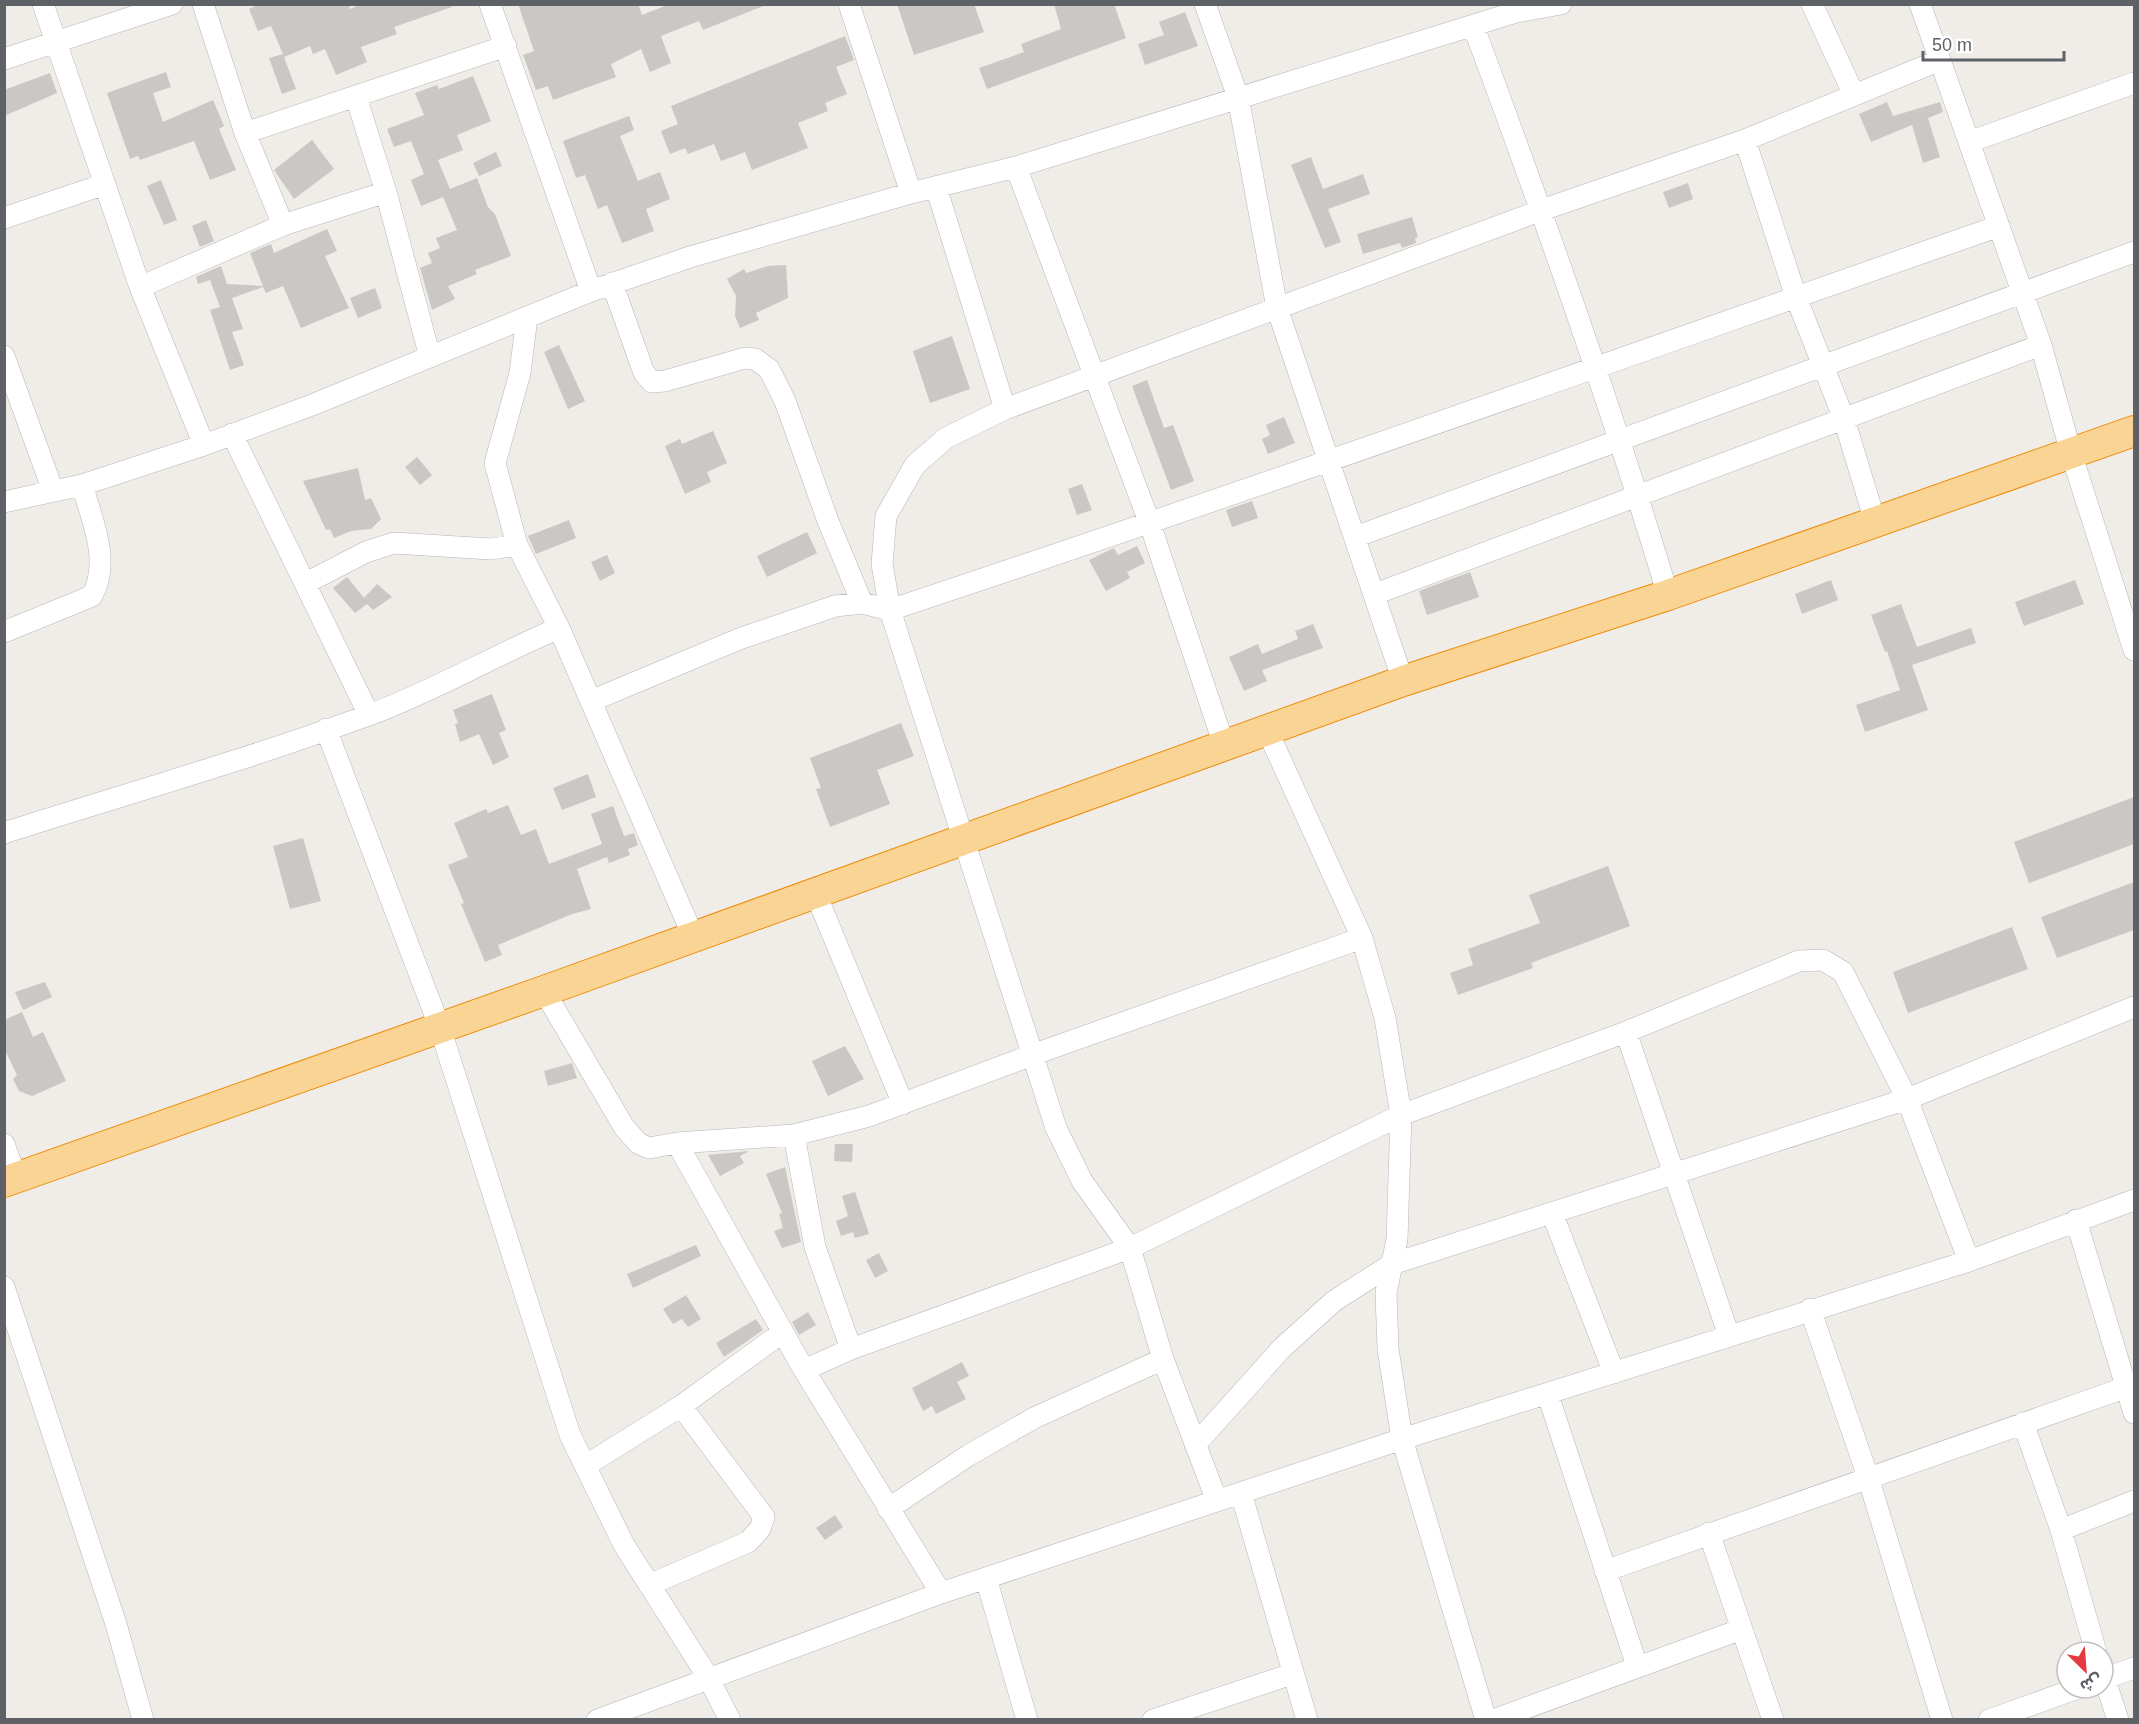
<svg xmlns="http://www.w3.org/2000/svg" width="2139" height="1724" font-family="Arial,'Noto Sans Arabic',sans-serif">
  <rect width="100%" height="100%" fill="#f0ece7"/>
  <!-- building -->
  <path fill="#cbc7c4" d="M260,4h89l1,5 12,-5h89l1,3 -58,20 3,7 -36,13 6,15 -31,13 -11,-26 -12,5 -3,-8 -26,11 12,32 -14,5 -13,-36 14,-4 -12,-28 -13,5 -9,-22z
    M518,4h120l4,11 28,-11 96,1 -63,25 -4,-9 -38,15 10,27 -21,9 -9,-23 -30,15 5,13 -63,23 -5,-14 -12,4 -13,-35 11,-4z
    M897,4h77l10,28 -70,23z
    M1054,4h60l12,34 -139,51 -8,-21 45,-16 -3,-8 40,-15z
    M1185,12l13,34 -53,19 -7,-21 26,-9 -5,-13z
    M845,36l9,24 -18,7 11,27 -22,9 3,8 -30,12 10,25 -56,22 -7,-18 -24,9 -7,-17 -26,10 -3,-6 -15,6 -9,-23 17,-7 -7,-18z
    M166,72l5,15 -18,6 10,29 50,-22 11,26 -5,3 17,41 -26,10 -16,-39 -54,19 -2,-4 -8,3 -23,-66z
    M50,73l7,20 -53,23v-26z
    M473,76l18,45 -34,14 6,15 -25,10 12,29 27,-11 11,29 7,7 16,42 -36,14 2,4 -29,12 7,13 -23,11 -12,-42 12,-5 -4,-10 12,-5 -4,-10 21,-8 -14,-33 -22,9 -10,-26 13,-6 -13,-33 -17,6 -7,-18 37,-14 -9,-22 22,-8 2,4z
    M1887,102l6,14 47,-14 3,10 -15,6 12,39 -17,6 -11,-38 -41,17 -12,-28z
    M629,116l5,14 -14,6 18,45 22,-9 10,27 -24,10 8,22 -32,12 -15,-38 -9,4 -13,-34 -9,3 -13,-37z
    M312,140l22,29 -40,30 -20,-29z
    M496,152l6,14 -23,10 -6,-13z
    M1311,157l12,32 40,-15 7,20 -42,15 13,33 -16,6 -34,-83z
    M161,180l16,40 -13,5 -17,-39z
    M1688,183l5,16 -24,9 -6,-16z
    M1412,217l6,20 -3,1 1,5 -14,5 -2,-5 -37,11 -6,-20z
    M206,220l8,21 -14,6 -8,-21z
    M327,229l10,22 -12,5 24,52 -48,20 -18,-42 -17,7 -3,-6 -31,11 11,31 -11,3 12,33 -14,5 -20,-60 10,-3 -10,-27 -12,4 -2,-7 25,-11 6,18 36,2 -13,-33 21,-9 3,9z
    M786,265l2,33 -32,15 3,7 -19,8 -5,-12 1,-20 -9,-17 17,-10 2,4 22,-7z
    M375,288l7,20 -24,10 -8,-20z
    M952,336l18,53 -40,14 -17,-52z
    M559,345l26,56 -17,8 -24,-57z
    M1147,380l17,48 9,-3 21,56 -23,9 -39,-104z
    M1284,417l11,26 -27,11 -6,-15 8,-4 -4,-10z
    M713,431l14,32 -20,9 4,10 -26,12 -20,-48 15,-7 2,5z
    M417,457l15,18 -12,10 -15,-18z
    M358,468l7,32 6,-2 10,21 -10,10 -20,2 -17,7 -4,-9 -4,1 -23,-49z
    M1082,484l10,26 -15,5 -9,-26z
    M1252,501l6,17 -26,9 -6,-17z
    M569,520l7,18 -40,16 -8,-18z
    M807,532l10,21 -50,24 -10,-21z
    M1137,546l8,17 -18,9 3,6 -24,13 -17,-31 25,-12 4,7z
    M607,555l8,18 -15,8 -9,-19z
    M1470,572l9,25 -52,18 -8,-24z
    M347,577l17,21 13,-14 15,13 -19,13 -6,-6 -12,9 -22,-25z
    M1831,580l7,20 -36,14 -7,-20z
    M2075,580l9,24 -60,22 -9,-24z
    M1901,604l16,43 54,-19 5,15 -64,22 16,45 -63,22 -9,-27 44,-15 -13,-39 -2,1 -14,-37z
    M1313,624l10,24 -61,22 5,11 -23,10 -15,-34 29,-13 4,10 36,-15 -3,-8z
    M492,694l14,36 -7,3 10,24 -16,8 -14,-31 -19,8 -5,-18 3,-1 -5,-13z
    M901,723l13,33 -37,14 13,34 -60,23 -14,-38 5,-1 -11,-30z
    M588,774l8,23 -34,13 -9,-22z
    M2134,797v47l-105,39 -15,-41z
    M508,805l13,30 15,-6 13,35 53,-20 -11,-30 22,-8 11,30 10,-3 4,12 -10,4 2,6 -21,8 -2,-6 -30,12 14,40 -19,5 -74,31 4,10 -17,7 -24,-58 3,-1 -16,-38 20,-8 -14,-34 32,-14 2,4z
    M303,838l18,63 -31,8 -17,-63z
    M1608,866l22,60 -99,37 2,5 -75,27 -8,-22 23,-8 -5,-16 72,-26 -11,-28z
    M2134,882v48l-77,28 -16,-41z
    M2012,927l16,42 -120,44 -15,-41z
    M45,982l7,15 -29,13 -8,-18z
    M22,1012l11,25 10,-5 23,49 -34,15 -13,-5 -6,-12 4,-4 -13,-27v-28z
    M845,1046l19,33 -36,17 -16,-35z
    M572,1063l5,15 -29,8 -4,-15z
    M835,1144h18l-1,18 -18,-1z
    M749,1151l-9,5 4,7 -24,13 -12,-21z
    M785,1167l16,75 -19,6 -8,-17 9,-3 -4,-14 3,-1 -16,-39z
    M855,1192l14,42 -14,4 -2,-6 -12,4 -5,-15 12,-5 -6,-20z
    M696,1245l5,11 -68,32 -6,-14z
    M879,1253l9,18 -13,7 -9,-18z
    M686,1295l15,24 -13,8 -6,-8 -9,5 -10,-15z
    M808,1312l8,13 -17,10 -7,-13z
    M756,1319l7,11 -39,27 -8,-14z
    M962,1362l7,14 -12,6 9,17 -30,15 -4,-8 -9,5 -11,-23z
    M835,1515l8,12 -18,13 -9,-12z"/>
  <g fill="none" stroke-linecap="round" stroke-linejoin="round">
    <defs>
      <path id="minor" d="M43,4l97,283 64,158
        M203,4l42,129 38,92
        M490,4l101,287
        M849,4l62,189
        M1205,4l33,93 39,211 126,373
        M1812,4l42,91
        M1920,4l121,341 30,108 63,197
        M1474,28c70,187 136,375 194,567
        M4,59l168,-55
        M356,97l30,95 44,165
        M245,133l261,-87
        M1745,140l51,157 48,122 31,102
        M1969,142l165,-59
        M1016,167l134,357 74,221
        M936,187l69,222
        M4,218l101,-34
        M612,283l32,90 8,9 13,-1 80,-23 10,1 14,10 16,32 43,120 34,82
        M140,287l143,-62 103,-33
        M527,317l-7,56 -25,90 22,82 42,83 134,308
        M4,356l49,135
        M232,434l137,281
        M4,502l78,-17 122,-40 108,-40 279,-114 99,-34 221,-64 105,-26 500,-155 45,-8
        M1355,537l779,-285
        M306,583l60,-31 28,-9 97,6 26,-4
        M1375,594l666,-249
        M4,632l88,-36c19,-35 0,-76 -10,-111
        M591,701l148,-62 96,-33 27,-3 28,7c371,-123 740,-255 1109,-384
        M326,729l114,299 130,407 54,110 84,132 22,43
        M1267,730l95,208 23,80 16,97 -4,124 -11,54 2,56 14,90 84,281
        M4,833c122,-39 245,-74 365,-118 65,-24 126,-60 190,-87
        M815,892l88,212
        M544,991l80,136 14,16 11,5 28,-5 117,-8 75,-19 163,-61 330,-117
        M1626,1032l103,304
        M794,1135l21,112 36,102
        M677,1143l127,227 137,223
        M4,1144l12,33
        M1552,1213l62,160
        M2076,1220l58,193
        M4,1287l112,337 27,96
        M1810,1309l58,168 74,243
        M804,1370l47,-21 279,-101 271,-133 225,-83 173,-71 24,-1 20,12 64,127 62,162
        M1548,1395l89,271
        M2023,1423l38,107 35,122
        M1195,1445l87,-97 52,-47 58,-37 515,-165 227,-92
        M585,1466l96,-60 102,-74
        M1241,1493l66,227
        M1217,1501l-54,-142 -33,-111 -48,-67 -26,-53 -166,-518 -8,-46 4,-48 29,-51 31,-27 59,-29 537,-199 203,-70 195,-80
        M888,1509l81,-54 65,-37 129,-59
        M2061,1530l73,-29
        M1709,1533l64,187
        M1605,1571l522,-184
        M986,1578l41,142
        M649,1585l99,-43 12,-13 4,-12 -83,-111
        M2103,1674l15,46
        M2103,1679l31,-11
        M597,1720l344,-127 461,-154 567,-178 165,-61
        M1153,1720l139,-46
        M1493,1720l249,-91
        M1989,1720l89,-32"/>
      <path id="highway" d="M4,1182l540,-191 859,-310 265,-86 466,-164"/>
    </defs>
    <!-- minor casing -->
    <use href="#minor" stroke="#b4b7ba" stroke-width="22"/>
    <!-- highway casing -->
    <use href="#highway" stroke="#ed8c09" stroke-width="32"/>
    <!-- minor -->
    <use href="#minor" stroke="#fff" stroke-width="21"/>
    <!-- highway -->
    <use href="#highway" stroke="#f9d494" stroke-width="30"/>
  </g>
  <!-- border -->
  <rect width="2139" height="1724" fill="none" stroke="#5e6266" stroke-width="12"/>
  <!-- north arrow -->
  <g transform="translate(2085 1670) rotate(155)"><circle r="28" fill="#ffffff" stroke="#bfc0c2" stroke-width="1.5"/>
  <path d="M0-4.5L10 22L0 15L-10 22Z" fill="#e3393f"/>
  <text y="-9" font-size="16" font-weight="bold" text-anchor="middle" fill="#5e6266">ش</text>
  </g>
  <!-- scale -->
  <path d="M1923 51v9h141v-9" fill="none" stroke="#5e6266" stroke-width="3"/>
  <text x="1932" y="51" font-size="18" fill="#5e6266" stroke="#ffffff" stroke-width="4.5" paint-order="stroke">50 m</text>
</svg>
